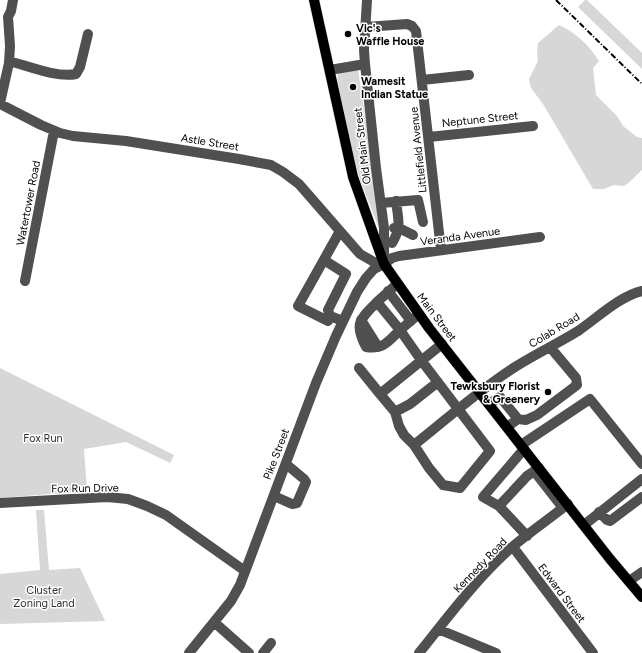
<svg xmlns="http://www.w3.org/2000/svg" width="642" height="653" font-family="Figtree,sans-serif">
  <rect width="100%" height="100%" fill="#fff"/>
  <!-- green -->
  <path fill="#d7d7d7" d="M585,0h2l55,53v16l-64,-62z
    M559,25c16,7 31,21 40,36l-6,7 3,27 21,21 6,10 14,11 5,1v32c-6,5 -11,12 -18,16l-10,-1 -10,4h-11l-50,-85 -12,-16 -2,-9 9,-18 -1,-8 1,-10z
    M358,69l23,157h-3l-19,-49 -10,-40 -12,-57 1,-6z
    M0,368l174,87 -4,8 -44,-21 -42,7 3,42 -87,7z
    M36,510h8l5,60 31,-2 25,53 -105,3v-50l40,-4z"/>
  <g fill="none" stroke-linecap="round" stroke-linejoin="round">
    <defs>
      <path id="major" d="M314,0l39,177 31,87 45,64 181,231 32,38"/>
    </defs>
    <!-- major casing -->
    <use href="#major" stroke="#dbdbdb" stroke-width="11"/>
    <!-- minor -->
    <path stroke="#505050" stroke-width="10" d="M367,0l-3,50 1,14 11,104 8,60v36
      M366,27l41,-3 5,2 4,5 25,219
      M9,61c19,5 48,17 67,13l4,-7 8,-33
      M330,70l35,-6
      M422,80l47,-5
      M0,103l9,-40 1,-17 -2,-29 3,-6 2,-11
      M0,104l41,21 19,8 13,3 53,5 113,18 32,6 12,7 16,12 61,70 14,8 10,2
      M429,137l104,-11
      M381,203l37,-3 5,22
      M394,228h5l14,7
      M340,231l-42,75 30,15 2,-5 13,5
      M392,243c10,-16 6,-24 4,-42
      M324,260l22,14 -18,36 2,6
      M25,281l29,-150
      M397,284l-20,18 23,28 19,-16
      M388,291l23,30
      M377,302c-18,18 -23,22 -11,45 17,3 23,-6 34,-17l21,30 69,91 -30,37 -17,-3 -14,-17 -15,-23 -10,-10 -5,-9 -4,-14 -15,-18
      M361,320l17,27
      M359,368l21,26 62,-50
      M489,404l11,-7 18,22 -11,8
      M395,412l15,-8 28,-22
      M518,419l8,1 11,-5 40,-30 -1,-7 -26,-31
      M414,445c33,-26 65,-55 101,-78 20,-13 42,-23 63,-36 19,-13 42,-35 64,-40
      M521,445l69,-46 52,65
      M524,449l-41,48 16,9 28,30
      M534,471l29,37
      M274,496l18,8 5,-1 9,-21 -2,-3 -18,-15
      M0,503l107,-6 21,2 19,7 19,9 79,56
      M499,506l28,-30 12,-8
      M599,512l8,8 3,1 32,-24
      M584,525l58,-46
      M513,547l80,106
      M629,581l13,-9
      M214,622l35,31
      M438,629l58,24
      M189,653l42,-52 9,-16 76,-202 20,-47 21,-44 9,-14 8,-9 10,-5 8,-6 7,-2 141,-19
      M263,653l8,-10
      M419,653c29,-36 58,-75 93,-106 18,-15 37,-28 56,-43"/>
    <!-- major -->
    <use href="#major" stroke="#000" stroke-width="10"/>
    <!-- rail -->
    <path stroke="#000" stroke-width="2" stroke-dasharray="6 2 1 2" stroke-linecap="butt" d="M556,0l86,84"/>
  </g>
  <!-- markers -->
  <g fill="#000" stroke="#fff" stroke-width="1.5">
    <circle cx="348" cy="34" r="4"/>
    <circle cx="353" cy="87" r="4"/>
    <circle cx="548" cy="392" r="4"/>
  </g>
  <g text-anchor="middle" stroke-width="3" stroke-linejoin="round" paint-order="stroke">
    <!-- poi labels -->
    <g font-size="11" font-weight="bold" fill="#000" stroke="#fff" text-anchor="start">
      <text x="356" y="32">Vic's<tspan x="356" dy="13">Waffle House</tspan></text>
      <text x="361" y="85">Wamesit<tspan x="361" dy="13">Indian Statue</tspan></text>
      <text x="540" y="390" text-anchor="end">Tewksbury Florist<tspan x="540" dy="13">&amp; Greenery</tspan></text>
    </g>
    <!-- street labels -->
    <g font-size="11" fill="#000" stroke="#fff">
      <text transform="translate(480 119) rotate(-6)" y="4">Neptune Street</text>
      <text transform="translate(210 142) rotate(9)" y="4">Astle Street</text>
      <text transform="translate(362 146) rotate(-97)" y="4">Old Main Street</text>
      <text transform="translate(418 150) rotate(-96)" y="4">Littlefield Avenue</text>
      <text transform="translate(28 203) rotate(-79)" y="4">Watertower Road</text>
      <text transform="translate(460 236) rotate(-8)" y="4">Veranda Avenue</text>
      <text transform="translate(437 317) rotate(53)" y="4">Main Street</text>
      <text transform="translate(554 330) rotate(-31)" y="4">Colab Road</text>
      <text transform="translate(276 454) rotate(-69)" y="4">Pike Street</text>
      <text transform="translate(85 488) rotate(-1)" y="4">Fox Run Drive</text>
      <text transform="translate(480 565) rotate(-46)" y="4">Kennedy Road</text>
      <text transform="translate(562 593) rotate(53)" y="4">Edward Street</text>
    </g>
    <!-- park labels -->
    <g font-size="11" fill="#2e2e2e" stroke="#fff">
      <text x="43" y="442">Fox Run</text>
      <text x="44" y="594">Cluster<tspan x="44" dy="13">Zoning Land</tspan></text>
    </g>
  </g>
</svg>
